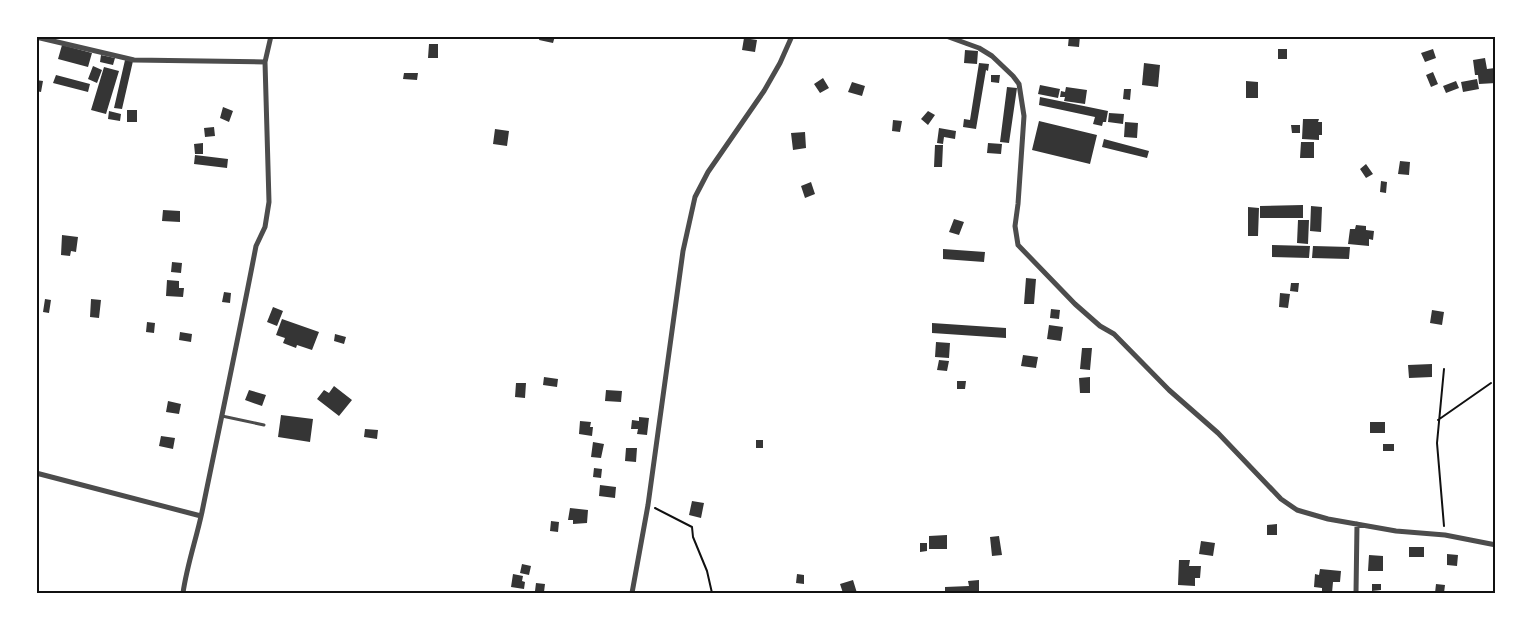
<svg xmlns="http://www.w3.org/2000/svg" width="1532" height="629" font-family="'Source Sans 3',sans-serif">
  <rect width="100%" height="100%" fill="#fff"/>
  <!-- building -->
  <path fill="#353535" d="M540,36h15l-2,7 -14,-3z
    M1069,36h11l-1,11 -11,-1z
    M744,38l13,2 -2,12 -13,-2z
    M429,44h9v14h-10z
    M62,45l30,8 -4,14 -30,-8z
    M1278,49h9v10h-9z
    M1433,49l3,9 -11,4 -4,-9z
    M965,50l13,1 -1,13 -13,-1z
    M101,55l14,3 -2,7 -13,-3z
    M1485,58l2,11 8,-1 1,15 -17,1 -1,-9h-3l-2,-15z
    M125,60l8,1 -11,48 -8,-1z
    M979,63l10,1 -1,7 -2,-1 -10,59 -13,-2 1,-8 6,1z
    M1144,63l16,2 -2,22 -16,-2z
    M93,66l9,4 -5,13 -9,-4z
    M104,67l15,4 -13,43 -15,-4z
    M1433,72l5,12 -7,3 -5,-12z
    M404,73h14l-1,7 -14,-1z
    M56,75l34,9 -2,8 -35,-9z
    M991,75h9l-1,8 -8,-1z
    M823,78l6,10 -9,5 -6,-9z
    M1477,79l2,10 -16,3 -2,-10z
    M36,80l7,1 -2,11 -5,-1z
    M1246,81l12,1v16h-12z
    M1456,81l3,7 -13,5 -3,-7z
    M852,82l13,4 -3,10 -14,-4z
    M1040,85l20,4 -2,9 -20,-4z
    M1007,87l10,1 -8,55 -9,-1z
    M1066,87l21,3 -2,14 -21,-3 1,-4h-5l1,-6 4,1z
    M1124,89h7l-1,11 -7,-1z
    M1040,97l68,14 -2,11h-3l-1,4 -9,-2 2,-7 -56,-12z
    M223,107l10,4 -4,11 -9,-4z
    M127,110h10v12h-10z
    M109,111l12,3 -1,7 -12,-2z
    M928,111l7,4 -7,10 -7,-6z
    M1109,113l15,1 -1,10 -15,-2z
    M1303,119h16l-1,3h4v13h-3v5l-17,-1z
    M893,120l9,1 -2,11 -8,-1z
    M1039,121l58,14 -7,29 -58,-14z
    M1125,122l13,1 -1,15 -13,-1z
    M1291,125h9v8h-8z
    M214,127l1,9 -10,1 -1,-9z
    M939,128l17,3 -1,8 -11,-2 -1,7 -6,-1z
    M495,129l14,2 -2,15 -14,-2z
    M805,132l1,16 -13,2 -2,-17z
    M1104,139l45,12 -2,7 -45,-11z
    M1301,142h13v16h-14z
    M203,143v11h-8l-1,-10z
    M988,143l14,1 -1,10 -14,-1z
    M935,145h8l-1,22h-8z
    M195,155l33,4 -1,9 -33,-4z
    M1400,161l10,1 -1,13 -11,-1z
    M1366,164l7,10 -7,4 -6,-9z
    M1381,181l6,1 -1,11 -6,-1z
    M811,182l4,12 -10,4 -4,-12z
    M1303,205v13h-43v-12z
    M1311,206l11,1 -1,25 -11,-1z
    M1248,207l11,1 -1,28h-10z
    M163,210l17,1v11l-18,-1z
    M954,219l10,3 -5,13 -10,-3z
    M1298,220h11l-1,24 -11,-1z
    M1356,225l10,1v4l8,1 -1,9 -4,-1v7l-21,-2 2,-15h5z
    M62,235l16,2 -2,15 -5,-1 -1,5 -9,-1z
    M1272,245l38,1 -1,12 -37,-1z
    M1313,246l37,1 -1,12 -37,-1z
    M943,249l42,3 -1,10 -41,-3z
    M172,262l10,1 -1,10 -10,-1z
    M1026,278l10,1 -2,25h-10z
    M167,280l12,1v7h5l-1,9 -17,-1z
    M1291,283h8l-1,9 -8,-1z
    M224,292l7,1 -1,10 -8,-1z
    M1280,293l10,1 -2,14 -9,-1z
    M45,299l6,1 -2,13 -6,-1z
    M91,299l10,1 -2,18 -9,-1z
    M273,307l10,4 -6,15 -10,-4z
    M1051,309l9,1 -1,9 -9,-1z
    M1432,310l12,2 -2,13 -12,-2z
    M282,319l37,13 -7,18 -15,-5 -1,3 -13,-5 2,-5 -9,-3z
    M147,322l8,1 -1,10 -8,-1z
    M932,323l74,5v10l-74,-5z
    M1049,325l14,2 -2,14 -14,-2z
    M180,332l12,2 -1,8 -12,-2z
    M335,334l11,3 -2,7 -10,-3z
    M936,342l14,1 -1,15 -14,-1z
    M1082,348h10l-2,22 -10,-1z
    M1023,355l15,2 -2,11 -15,-2z
    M939,360l10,1 -2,10 -10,-1z
    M1432,364v13l-23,1 -1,-13z
    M544,377l14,2 -1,8 -14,-2z
    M1090,377v16h-10l-1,-15z
    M957,381h9l-1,8h-8z
    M516,383h10l-1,15 -10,-1z
    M334,386l18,14 -13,16 -22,-17 7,-9 5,3z
    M249,390l17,5 -4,11 -17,-6z
    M606,390l16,1 -1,11 -16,-1z
    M168,401l13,3 -2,10 -13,-2z
    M281,415l32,4 -3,23 -32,-5z
    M639,417l10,1 -2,17 -10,-1 1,-5h-7l1,-9 7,1z
    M580,421l11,1 -1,5h3l-1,9 -13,-2z
    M1370,422h15v11h-15z
    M365,429l13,1 -1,9 -13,-2z
    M161,436l14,2 -2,11 -14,-3z
    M756,440h7v8h-7z
    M593,442l11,2 -3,14 -10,-1z
    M1383,444h11v7h-11z
    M626,448h11l-1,14 -11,-1z
    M594,468l8,1 -1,9 -8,-1z
    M600,485l16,2 -1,11 -16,-2z
    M692,501l12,2 -3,15 -12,-3z
    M570,508l18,2 -1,13 -14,1v-4h-5z
    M551,521l8,1 -1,10 -8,-1z
    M1277,524v11h-10v-10z
    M947,535v14h-18v-13z
    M999,536l3,19 -10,1 -2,-19z
    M1201,541l14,2 -2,13 -14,-2z
    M920,543h7v8l-7,1z
    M1409,547h15v10h-15z
    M1447,554l11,1 -1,11 -10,-1z
    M1369,555l14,1v15h-15z
    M1179,560h11l-1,6h12l-1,12h-5v8l-17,-1z
    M522,564l9,2 -2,9 -9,-2z
    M1320,569l21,2 -1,11h-7l-1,11h-10v-5l-8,-1 1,-13 4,1z
    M513,574l10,2 -1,5 3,1 -1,7 -13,-2z
    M797,574l7,1v9l-8,-1z
    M853,580l4,13h-14l-3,-9z
    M979,580v13h-34v-6l24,-1 -1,-5z
    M536,583l9,1 -1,8 -9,-1z
    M1372,584h9v6l-9,1z
    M1436,584l9,1 -1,8h-9z"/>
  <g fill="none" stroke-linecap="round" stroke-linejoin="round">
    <!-- path -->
    <path stroke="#111" stroke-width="2" d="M1438,420l53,-37
      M655,508l37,19 1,10 14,34 5,22
      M1444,526l-7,-83 7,-74"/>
    <!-- service -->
    <path stroke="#4c4c4c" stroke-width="3" d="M222,416l42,9"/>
    <!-- minor -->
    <path stroke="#4c4c4c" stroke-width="5" d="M946,36l33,12 13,8 21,20 6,8 5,32 -6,88 -3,22 3,19 57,59 25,22 14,8 55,56 49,43 63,66 16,11 31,9 68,12 49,4 51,10
      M36,37l98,23 131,2
      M36,473l165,43
      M183,593c4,-28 13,-53 19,-81 18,-88 37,-177 54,-266l9,-19 4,-25 -4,-140 6,-26
      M632,593l16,-88 35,-254 12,-54 13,-25 56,-81 16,-28 12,-27
      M1356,593l1,-69"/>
  </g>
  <!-- border -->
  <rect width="1532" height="629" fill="none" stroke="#ffffff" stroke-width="75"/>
  <rect x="38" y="38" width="1456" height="554" fill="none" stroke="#111" stroke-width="2"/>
</svg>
